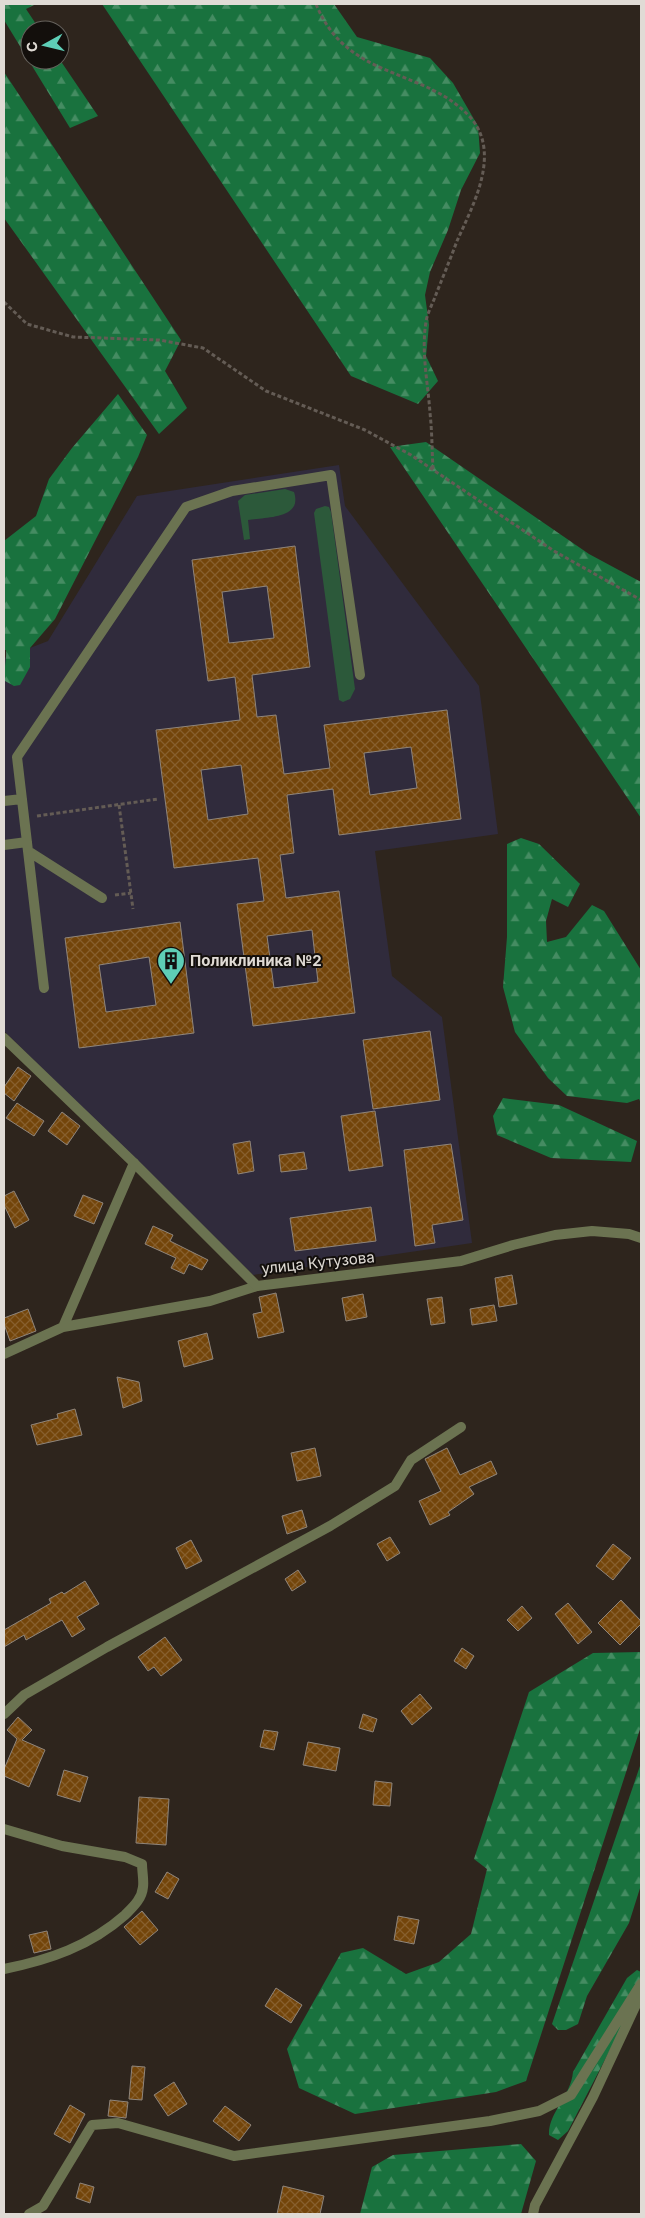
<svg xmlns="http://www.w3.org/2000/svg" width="645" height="2218" font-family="Inter,sans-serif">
  <defs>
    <pattern id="forest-firs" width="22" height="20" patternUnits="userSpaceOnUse" patternTransform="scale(1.25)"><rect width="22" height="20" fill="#19723e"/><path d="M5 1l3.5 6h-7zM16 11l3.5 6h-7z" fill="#458c62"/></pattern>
    <pattern id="building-cross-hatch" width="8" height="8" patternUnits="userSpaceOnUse" patternTransform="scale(1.25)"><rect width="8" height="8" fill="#73450a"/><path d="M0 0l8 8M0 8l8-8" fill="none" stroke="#875f2d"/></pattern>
  </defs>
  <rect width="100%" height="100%" fill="#2e251d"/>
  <!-- medical -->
  <path fill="#302b3c" d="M339,465l6,41 134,180 19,148 -123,17 17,125 50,41 30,226 -219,32 -249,-244v-373l44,-17 89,-145z"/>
  <!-- grass -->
  <path fill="#2c593a" d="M285,489l9,3c9,27 -28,25 -46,28l2,19 -6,1 -6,-39 7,-6z
    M325,506l4,1 2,5 24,177 -5,10 -7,3 -4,-2 -25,-187 2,-4z"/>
  <!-- forest -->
  <path fill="url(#forest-firs)" d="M4,4h32l-10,5 14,21h-10v30h30l38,56 -28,12 -66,-108z
    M102,4h232l23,33 73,21 23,25 25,43 2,27 -19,37 -13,40 -18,42 -5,23 4,30 -3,31 12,25 -20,23 -67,-28z
    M4,72l177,268 -16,31 22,37 -28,26 -155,-216z
    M118,394l29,41 -9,22 -83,162 -25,29v19l-10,18 -6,1 -9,-5c-2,-11 2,-20 1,-31h-2v-109l32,-25 13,-37 23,-31z
    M426,442l163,112 52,28v236l-251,-371z
    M521,838l18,6 41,40 -12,23 -16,-8 -6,22 1,21 19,-5 26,-32 12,6 37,59v133l-2,-4 -12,4 -60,-7 -19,-18 -33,-46 -12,-45 4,-50v-93z
    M503,1098l56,7 78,36 -6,21 -80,-4 -54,-23 -4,-19z
    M641,1652v74l-115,355 -30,11 -141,22 -56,-26 -12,-39 54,-96 22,-5 43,26 33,-12 32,-28 16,-65 -13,-10 55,-167 64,-39z
    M641,1763v122l-12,38 -42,73 -9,28 -12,6h-8l-6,-6z
    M637,1970l4,2v18l-73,141 -10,9 -9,-5c-1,-22 22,-39 24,-63l54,-94z
    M521,2144l15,17 -15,53h-161l12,-47 21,-12z"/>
  <!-- building -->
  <path fill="url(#building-cross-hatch)" stroke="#8f857b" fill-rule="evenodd" d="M295,546l15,121 -58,8 5,42 19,-2 8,59 46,-6 -6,-43 123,-15 14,109 -122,16 -6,-46 -46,6 7,58 -14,2 6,43 53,-7 16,122 -102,13 -16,-122 27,-3 -6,-43 -84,10 -18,-138 84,-10 -5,-43 -27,4 -16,-121zM267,586l7,52 -45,5 -7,-51zM411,747l6,41 -47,7 -6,-42zM241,765l7,49 -40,6 -7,-50zM312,930l6,52 -44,6 -7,-52z
    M180,922l14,111 -115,15 -14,-110zM149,957l7,48 -50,7 -7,-47z
    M430,1031l10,69 -67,9 -10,-69z
    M18,1067l13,9 -17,25 -10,-8v-6z
    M17,1103l27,18 -10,15 -28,-18z
    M375,1111l8,55 -34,5 -8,-55z
    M62,1112l18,14 -13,19 -19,-14z
    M250,1141l4,30 -16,3 -5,-30z
    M451,1144l12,76 -31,5 3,18 -20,3 -11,-96z
    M304,1152l3,17 -26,3 -2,-17z
    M14,1191l15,29 -14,8 -11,-23v-9z
    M83,1195l20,8 -9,21 -20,-8z
    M371,1207l5,34 -81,10 -5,-33z
    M153,1226l20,9 -3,6 38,19 -6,10 -13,-6 -5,10 -13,-6 5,-10 -31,-14z
    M512,1275l5,29 -18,3 -4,-29z
    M276,1293l8,39 -26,6 -5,-24 9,-2 -3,-15z
    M363,1294l4,23 -21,4 -4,-23z
    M442,1297l3,26 -14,2 -4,-26z
    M494,1305l3,16 -25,4 -2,-16z
    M28,1309l8,22 -26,10 -6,-17v-6z
    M207,1333l6,26 -29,8 -6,-26z
    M117,1377l22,5 3,19 -19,7z
    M75,1409l7,26 -45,10 -6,-20 27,-7 -1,-4z
    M315,1448l6,28 -24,5 -6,-28z
    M447,1448l13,27 31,-14 6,13 -28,13 5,7 -26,18 2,3 -20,10 -11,-24 22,-10 -16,-32z
    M302,1510l5,17 -20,7 -5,-18z
    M390,1537l10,16 -13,8 -10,-17z
    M191,1540l11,21 -16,8 -10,-21z
    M613,1544l18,14 -18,22 -17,-14z
    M298,1570l8,12 -14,9 -7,-12z
    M85,1581l14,23 -22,13 8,12 -13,8 -10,-17 -36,20 -2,-5 -20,12v-17l47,-27 -2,-4 13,-7 2,2z
    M621,1600l20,21v3l-21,21 -22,-22z
    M568,1603l24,29 -14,12 -23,-30z
    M522,1606l10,12 -14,13 -11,-11z
    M165,1637l17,23 -21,16 -7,-9 -6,4 -10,-14z
    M462,1648l12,8 -8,13 -12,-8z
    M420,1694l12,14 -20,17 -11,-14z
    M363,1714l14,5 -4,13 -14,-4z
    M18,1717l14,13 -10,10 23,10 -16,37 -25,-11v-7l13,-30 -10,-9z
    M264,1730l14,2 -4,18 -14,-3z
    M308,1742l32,6 -4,23 -33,-6z
    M64,1770l24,7 -8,25 -23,-7z
    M375,1781l17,2 -2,23 -17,-1z
    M139,1797l30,2 -3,46 -30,-2z
    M167,1872l12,7 -11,20 -13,-7z
    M142,1911l16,19 -18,15 -16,-18z
    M398,1916l21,4 -5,24 -20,-4z
    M47,1931l4,18 -17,4 -5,-18z
    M276,1988l26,17 -11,18 -26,-17z
    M132,2066l13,1 -3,33 -13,-1z
    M174,2082l13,22 -19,12 -14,-21z
    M110,2100l18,2 -2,16 -18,-2z
    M70,2105l15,9 -15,29 -16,-9z
    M225,2106l26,19 -12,16 -26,-20z
    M80,2183l14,4 -4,16 -14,-5z
    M283,2186l41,10 -4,18h-43z"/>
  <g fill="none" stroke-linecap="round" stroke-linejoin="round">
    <!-- path -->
    <path stroke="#645c55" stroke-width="3" stroke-dasharray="4 2.5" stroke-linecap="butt" d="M316,4c31,77 108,63 154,113 32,36 3,88 -13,124 -7,19 -15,38 -22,56 -3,8 -8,17 -9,25 -5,30 2,61 4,91 2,18 2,37 3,56
      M4,302l23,22 46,13 86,3 44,8 63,43 99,39 46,25 143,96 87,49
      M119,805l14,104
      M37,816l121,-17
      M115,895l16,-2"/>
    <!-- lane -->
    <path stroke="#6b7351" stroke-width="10" d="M4,801l18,-2
      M4,845l23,-3
      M28,851l74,47
      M44,988l-27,-231 169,-250 46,-16 99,-16 29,200
      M63,1327l147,-26 47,-15
      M4,1354l59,-27 71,-164"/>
    <!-- street -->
    <path stroke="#6b7351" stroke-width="10" d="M4,1038l130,125 123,123 204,-25 52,-16 42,-10 37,-4 37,3 12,4
      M4,1714l20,-19 83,-48 223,-121 65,-40 16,-26 50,-33
      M4,1829l58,17 63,11 17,7c0,7 2,16 1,23 -1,12 -10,20 -18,28 -35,31 -76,45 -121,54
      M29,2214l14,-8 49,-81 26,-2 116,33 256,-35 49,-10 32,-16 70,-111
      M533,2214l2,-9 58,-108 48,-103"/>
  </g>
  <!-- icons -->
  <defs>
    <symbol id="building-pin" viewBox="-11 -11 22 30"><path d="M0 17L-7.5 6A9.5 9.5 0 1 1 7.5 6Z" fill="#5eceb7" stroke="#130f0c"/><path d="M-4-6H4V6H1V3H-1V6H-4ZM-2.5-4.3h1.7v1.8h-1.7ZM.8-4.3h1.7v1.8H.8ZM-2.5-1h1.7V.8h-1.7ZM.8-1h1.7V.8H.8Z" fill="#111"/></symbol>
  </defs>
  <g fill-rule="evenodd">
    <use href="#building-pin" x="155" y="945" width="32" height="43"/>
  </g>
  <g text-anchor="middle" stroke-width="4" stroke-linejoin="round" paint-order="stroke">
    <!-- poi labels -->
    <g font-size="15" font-weight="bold" fill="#e0dbd5" stroke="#130f0c" text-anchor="start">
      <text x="190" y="966">Поликлиника №2</text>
    </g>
    <!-- street labels -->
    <g font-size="15" fill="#e0dbd5" stroke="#130f0c">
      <text transform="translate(318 1263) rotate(-6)" y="5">улица Кутузова</text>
    </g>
  </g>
  <!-- border -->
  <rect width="645" height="2218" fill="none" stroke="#e0dbd5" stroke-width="10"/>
  <!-- north arrow -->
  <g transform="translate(45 45) rotate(262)"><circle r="24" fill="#130f0c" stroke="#65615c"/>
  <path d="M0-4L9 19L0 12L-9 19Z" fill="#5eceb7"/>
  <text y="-8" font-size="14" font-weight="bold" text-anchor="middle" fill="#e0dbd5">С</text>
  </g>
</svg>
